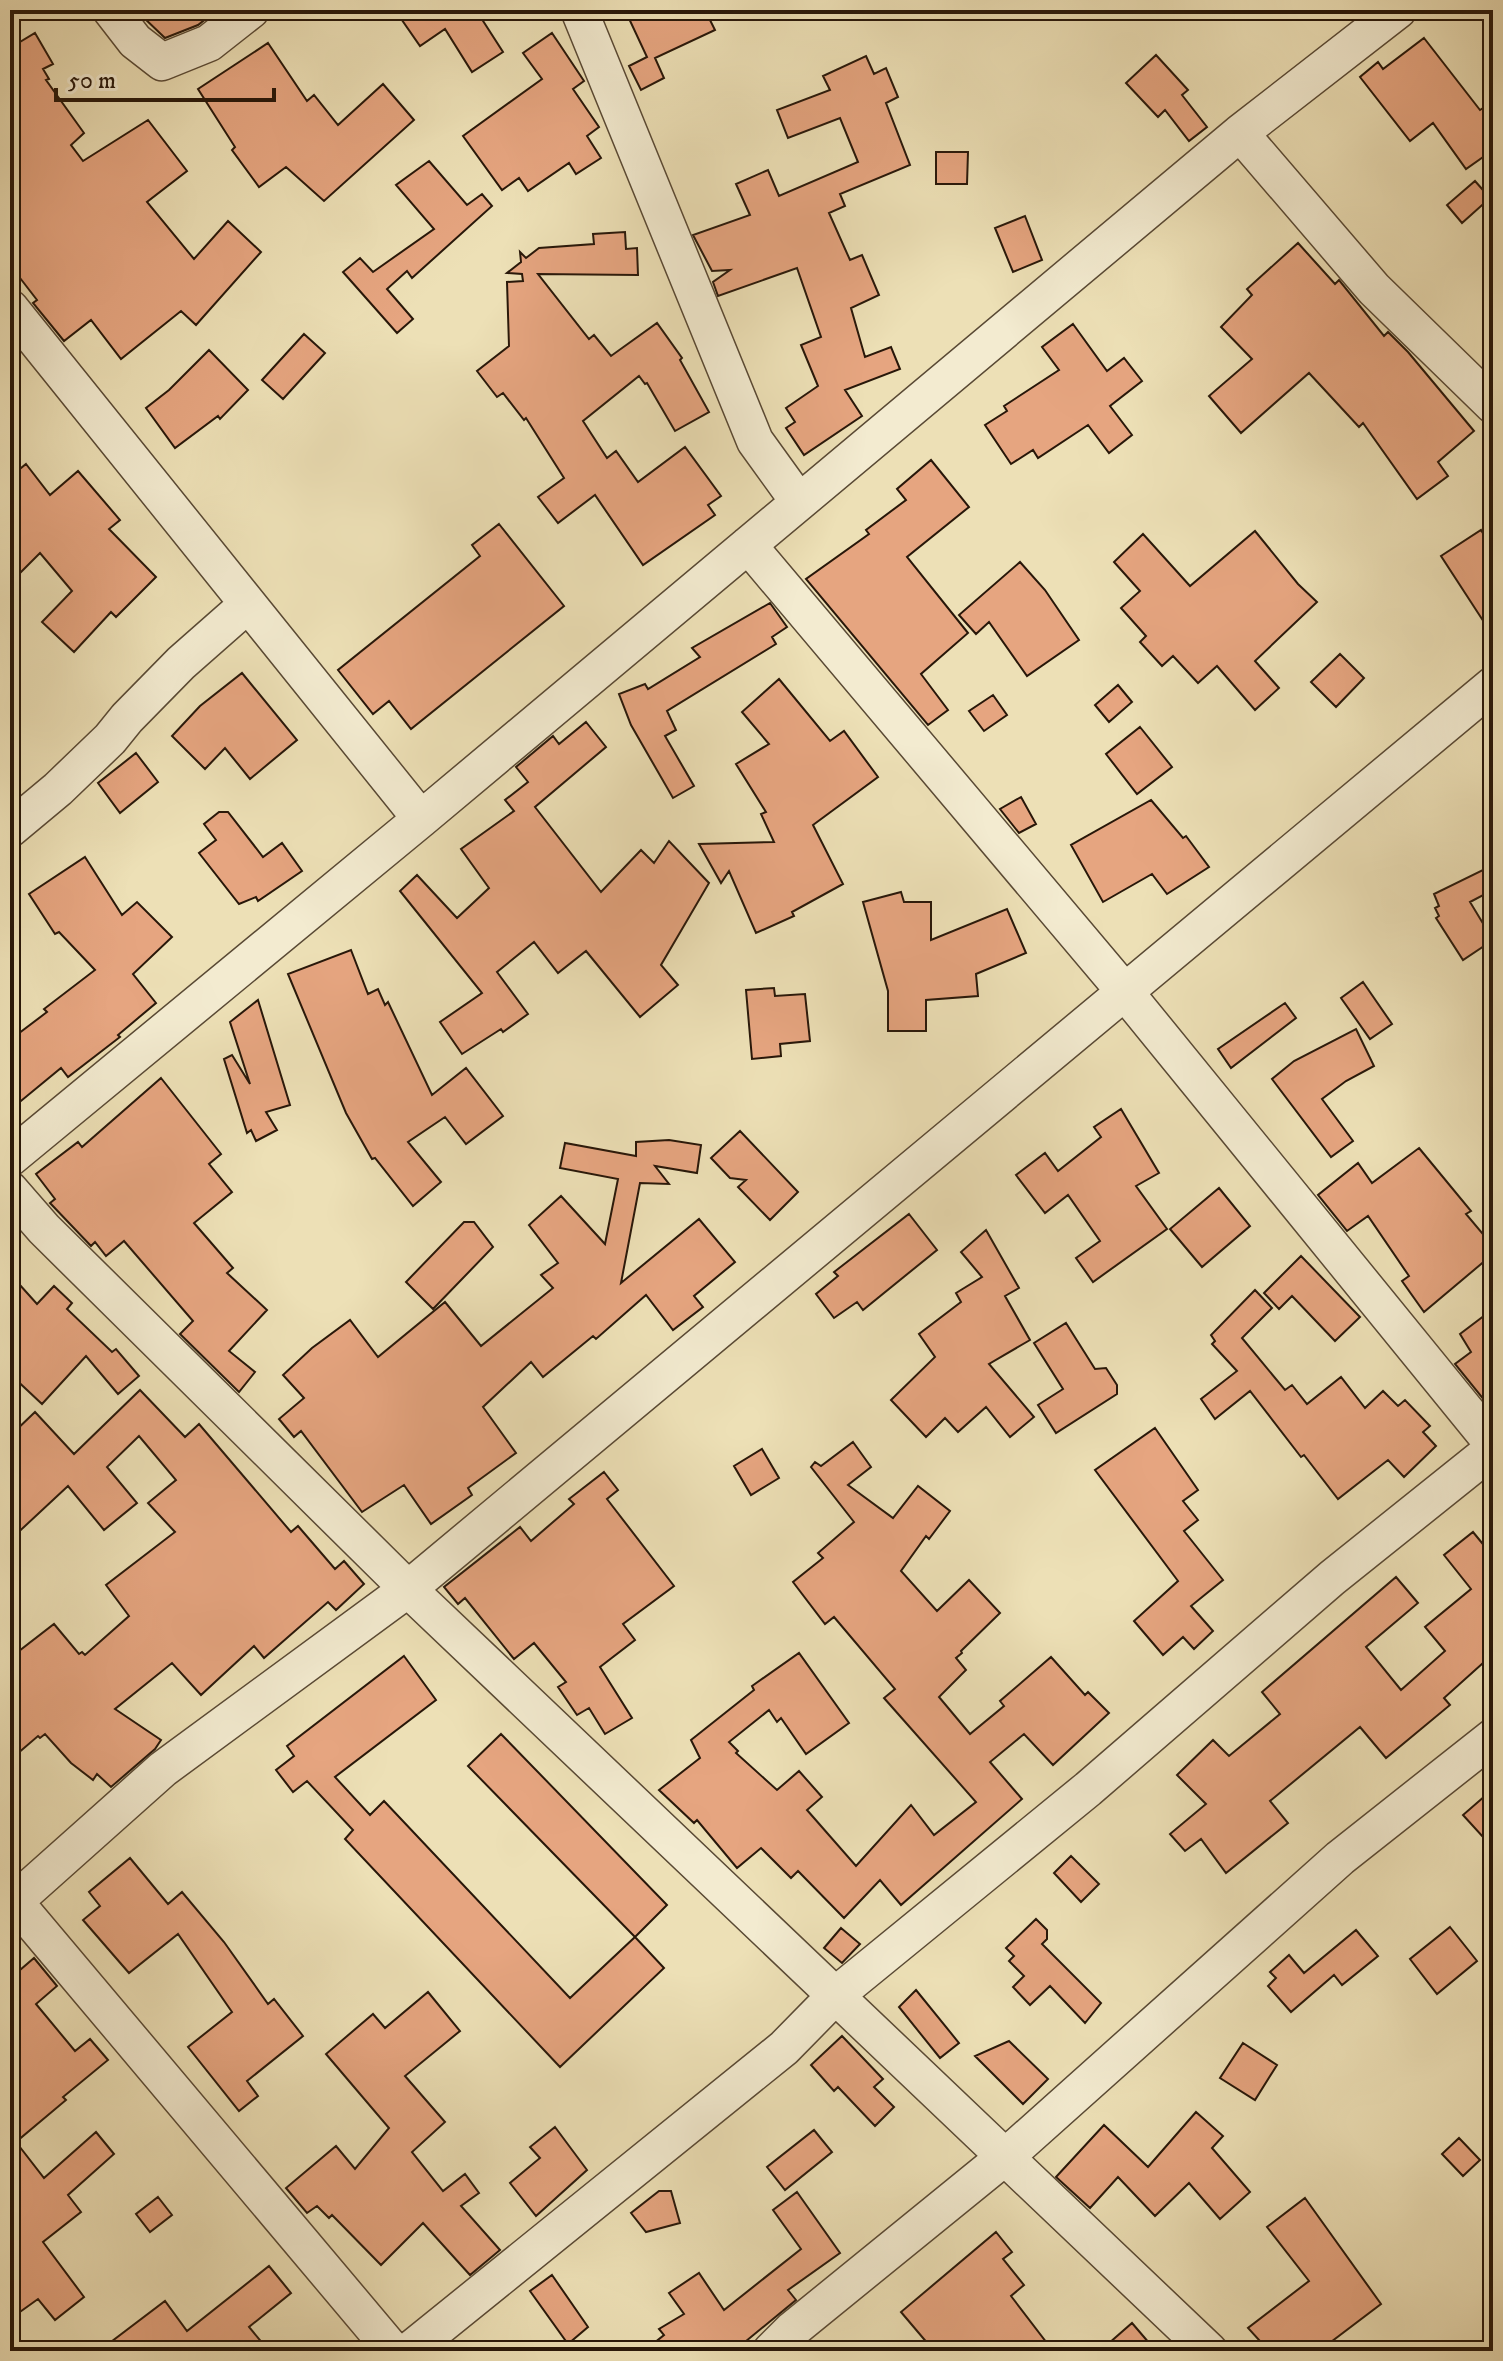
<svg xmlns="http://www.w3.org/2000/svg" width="1503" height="2361" font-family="'IM FELL DW Pica',serif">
  <rect width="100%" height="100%" fill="#ede0b6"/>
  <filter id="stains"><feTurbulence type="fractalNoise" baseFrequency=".0025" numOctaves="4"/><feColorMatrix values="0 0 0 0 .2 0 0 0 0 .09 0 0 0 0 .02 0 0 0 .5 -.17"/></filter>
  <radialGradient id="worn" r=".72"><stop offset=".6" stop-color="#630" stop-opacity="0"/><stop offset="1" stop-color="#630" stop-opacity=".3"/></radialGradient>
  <!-- building -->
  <path fill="#e6a580" stroke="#281709" stroke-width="2" d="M148,10h69l-19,15 -33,13 -23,-22z
    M395,10h81l27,42 -31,20 -27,-43 -25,17z
    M625,10h80l10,20 -60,28 9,20 -23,12 -12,-24 18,-9z
    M35,33l18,31 -10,5 6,10 -3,1 38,53 -13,12 12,16 65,-41 39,51 -40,31 47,57 34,-38 33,31 -65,73 -15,-14 -60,48 -30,-39 -27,21 -31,-38 4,-3 -27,-35v-217z
    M552,33l32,48 -11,8 26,38 -12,9 14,22 -25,16 -7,-11 -41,28 -9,-13 -17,12 -39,-54 79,-57 -19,-26z
    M1424,38l56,72 3,-2 10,14v28l-27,19 -33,-46 -23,18 -50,-64 18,-15 5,7z
    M268,43l39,58 7,-6 24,30 45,-41 31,36 -90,81 -38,-34 -27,20 -27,-37 3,-3 -37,-58z
    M1156,55l32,35 -6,5 25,32 -18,14 -24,-31 -7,7 -32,-34z
    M866,56l8,18 12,-6 12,29 -12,6 24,62 -70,29 5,12 -16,7 21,47 12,-5 17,40 -28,13 14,49 26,-10 9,22 -55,21 17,26 -58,39 -18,-27 9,-6 -9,-14 32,-22 -17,-41 20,-8 -24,-69 -79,28 -5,-14 17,-12 -18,1 -19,-36 57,-20 -14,-31 32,-14 11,26 79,-34 -18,-44 -52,20 -11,-28 53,-20 -7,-14z
    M936,152h32l-1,32h-31z
    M429,161l38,44 15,-11 10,12 -80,72 -5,-7 -20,18 26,30 -16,14 -54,-61 17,-14 13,14 61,-43 -38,-44z
    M1475,181l15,17 -28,25 -15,-18z
    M1025,216l17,44 -29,12 -18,-44z
    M625,232l1,17 11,-1 1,27 -100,-1 51,65 5,-4 17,21 46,-33 25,35 -2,2 29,52 -34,19 -28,-48 -2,1 -6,-8 -56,45 24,37 9,-7 22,31 47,-35 36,49 -13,9 7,10 -72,50 -48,-70 -37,28 -20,-26 26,-19 -38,-60 -2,2 -21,-27 -6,4 -20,-26 32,-25 -2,-64 16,-1 -1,-7 -15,-1 14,-11 -1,-10 6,6 13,-10 55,-4 -1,-10z
    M1298,243l37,41 4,-4 45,56 4,-4 20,20 66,79 -36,31 10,14 -31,23 -54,-76 -4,4 -50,-54 -68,60 -32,-37 43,-37 -31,-32 31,-32 -5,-6z
    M1073,324l34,47 17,-13 18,23 -32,25 22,29 -23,18 -21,-28 -50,33 -5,-8 -22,14 -26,-39 22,-14 -3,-5 55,-36 -17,-23z
    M304,334l21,19 -42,46 -21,-19z
    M209,350l39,40 -28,29 -2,-3 -43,32 -29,-40 23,-18z
    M931,460l38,47 -62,50 61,76 -47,41 27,36 -20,15 -122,-146 63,-45 -3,-4 40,-30 -9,-11z
    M26,464l24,31 28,-24 42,49 -11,9 47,48 -40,40 -5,-5 -37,40 -32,-30 30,-31 -32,-38 -30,30v-106z
    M499,524l65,82 -153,123 -22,-28 -16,13 -35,-44 142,-114 -8,-11z
    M1481,530l12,20v86l-52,-80z
    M1255,531l43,53 19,18 -62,59 24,27 -24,22 -38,-44 -19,17 -25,-27 -11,10 -22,-24 6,-6 -25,-28 19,-17 -26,-29 29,-28 47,52z
    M1020,562l25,28 34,50 -52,36 -38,-54 -13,12 -17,-19z
    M770,603l17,24 -15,10 4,7 -109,67 9,19 -11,6 29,50 -21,12 -42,-73 -12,-31 26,-10 3,5 52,-32 -8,-9z
    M1340,654l24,24 -28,29 -25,-25z
    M242,673l55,67 -47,39 -25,-31 -20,21 -33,-33 28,-30z
    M779,679l51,62 14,-10 34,46 -65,48 30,59 -51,28 2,4 -38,17 -27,-62 -8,12 -22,-39 75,-2 -13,-28 5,-2 -30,-48 33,-20 -27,-32z
    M1118,685l14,17 -23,20 -14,-17z
    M993,695l14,20 -23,16 -15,-20z
    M586,722l20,25 -71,60 66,85 40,-42 13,13 15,-22 40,42 -48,82 17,20 -38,32 -54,-66 -28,22 -24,-31 -37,30 31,42 -25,18 -2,-3 -39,25 -22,-32 42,-29 -82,-102 17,-16 40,43 32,-30 -28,-39 53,-38 -9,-11 23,-18 -12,-15 37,-31 6,8z
    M1140,727l32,40 -35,27 -31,-40z
    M136,753l22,29 -38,31 -22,-30z
    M1021,797l15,27 -17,9 -19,-24z
    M1151,800l32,38 3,-2 23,31 -42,27 -15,-20 -49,28 -32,-57z
    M219,812h9l35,45 19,-14 20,28 -44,30 -2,-4 -17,7 -40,-51 17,-13 -12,-16z
    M85,857l37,58 15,-13 35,35 -39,37 23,29 -38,32 2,2 -52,40 -7,-9 -51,42v-70l37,-28 -3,-3 51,-39 -36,-38 -4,2 -26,-40z
    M1493,865v25l-23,12 23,38 -30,20 -27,-42 3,-2 -4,-8 4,-2 -5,-12z
    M901,892l3,10h27v38l76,-31 19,44 -50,21 2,22 -52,4v31h-38v-40l-25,-89z
    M351,950l17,44 10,-5 7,16 3,-3 44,93 34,-27 37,48 -37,28 -21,-27 -37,25 33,40 -28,24 -38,-48 -3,1 -26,-46 -58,-139z
    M1363,982l29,42 -22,15 -29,-41z
    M774,988l1,8 30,-2 5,47 -30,3 1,12 -29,3 -6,-69z
    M258,1000l32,105 -24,7 11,18 -21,11 -5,-11 -4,3 -23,-74 8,-4 18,29 -20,-62z
    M1285,1003l11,15 -65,50 -13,-19z
    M1356,1029l18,37 -28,15 -24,18 31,42 -22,16 -59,-78 22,-18z
    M161,1078l60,76 -12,10 23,28 -38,31 39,45 -6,5 40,37 -38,41 26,21 -16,20 -59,-58 13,-13 -69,-80 -18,15 -11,-14 -4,4 -41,-43 5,-4 -19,-25 42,-32 4,5z
    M1121,1109l38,64 -23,13 31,43 -74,53 -17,-24 24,-17 -32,-46 -23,18 -29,-38 29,-22 13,18 43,-34 -7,-10z
    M740,1131l58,61 -28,28 -32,-33 8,-7 -16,-2 -19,-20z
    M669,1140l32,5 -4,28 -42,-7 14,18 -29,-1 -19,100 78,-64 36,43 -41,34 9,11 -30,23 -27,-35 -50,44 -3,-3 -50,41 -12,-15 -48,45 33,46 -48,35 4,7 -41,29 -27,-39 -42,27 -61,-81 -7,6 -15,-18 25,-21 -21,-23 29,-27 38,-28 28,37 67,-55 36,44 72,-58 -12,-13 17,-12 -29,-38 32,-29 44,48 13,-65 -58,-11 5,-25 71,13v-14z
    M1419,1148l52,63 -5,3 27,32v8l-69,58 -22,-31 7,-5 -41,-60 -21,15 -29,-36 40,-32 14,20z
    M1219,1188l31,38 -48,41 -32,-38z
    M909,1214l28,36 -74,60 -6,-8 -23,16 -18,-24 22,-18 -4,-4z
    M464,1222h10l19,25 -60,62 -27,-27z
    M986,1230l33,58 -14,8 25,44 -41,24 45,53 -24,20 -24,-30 -28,25 -13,-14 -19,19 -35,-37 44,-43 -16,-23 42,-32 -5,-9 26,-16 -21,-25z
    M1301,1256l59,61 -25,24 -43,-45 -13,13 -15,-16z
    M10,1274l27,30 17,-18 18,17 -5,6 45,43 4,-3 23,27 -21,18 -32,-38 -44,48 -32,-30z
    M1255,1290l17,18 -30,30 43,52 7,-5 15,19 34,-27 24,31 18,-17 15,15 7,-6 25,26 -7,6 13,14 -32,31 -16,-17 -50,39 -34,-44 -3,2 -51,-66 -35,28 -14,-20 36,-28 -25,-27 3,-3 -4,-6z
    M1493,1309v102l-38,-47 16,-12 -11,-18z
    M1066,1323l29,46 11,-1 11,17v9l-61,39 -18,-28 25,-16 -29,-46z
    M140,1390l45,47 14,-13 92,108 7,-6 37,43 9,-8 20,23 -28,26 -8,-8 -64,56 -10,-12 -53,49 -29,-32 -57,46 46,31 -6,9 -44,38 -14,-13 -4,6 -22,-17 -26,-29 -5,4 -2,-2 -28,24v-102l44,-34 25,30 3,-2 3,3 44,-39 -23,-31 69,-53 -27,-29 28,-23 -37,-44 -32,31 30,36 -33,27 -36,-44 -58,54v-104l25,-24 39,42z
    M1155,1428l43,62 -15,11 15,19 -14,11 39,49 -32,26 22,25 -19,18 -11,-12 -20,18 -29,-34 44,-40 -83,-111z
    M853,1442l18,25 -23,18 45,33 25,-32 32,25 -21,28 -3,-3 -25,35 36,40 32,-31 31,33 -39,38 1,2 -6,5 10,12 -27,27 31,37 34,-28 -4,-5 51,-44 34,38 3,-3 21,21 -56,52 -29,-31 -34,28 32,37 -121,106 -21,-25 -36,38 -46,-47 -7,7 -30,-30 -24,20 -40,-48 -3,3 -35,-33 41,-32 -9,-18 63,-50 -2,-4 47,-33 50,70 -43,31 -25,-36 -4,4 -8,-12 -40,32 9,9 -2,2 41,37 22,-19 23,26 -15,13 49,56 55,-61 23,30 42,-33 -92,-104 11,-9 -61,-72 -9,7 -32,-42 30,-24 -5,-5 36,-31 -43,-55 4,-5 6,4z
    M762,1449l17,29 -28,17 -17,-29z
    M604,1472l14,18 -11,9 67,87 -51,38 12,16 -35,27 32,51 -27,16 -16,-26 -12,7 -19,-28 8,-5 -32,-39 -20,16 -49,-61 -7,6 -14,-17 76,-60 11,14 43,-37 -5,-5z
    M1473,1532l9,11 11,-9v120l-49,44 6,7 -64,53 -26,-31 -90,74 18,22 -62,50 -25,-34 -16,12 -15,-17 36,-30 -29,-29 36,-35 16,16 51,-42 -18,-22 134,-115 22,26 -52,44 35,43 44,-39 -20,-24 46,-38 -27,-34z
    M404,1656l32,44 -101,77 35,38 14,-14 186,197 65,-61 29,31 -104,99 -215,-228 8,-9 -46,-49 -14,11 -17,-22 18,-14 -7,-10z
    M501,1734l166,171 -32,32 -167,-171z
    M1493,1789v59l-30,-33z
    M1071,1856l28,28 -18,18 -27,-29z
    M130,1858l38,46 14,-12 42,50 44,62 6,-5 29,37 -56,45 11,15 -19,15 -51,-64 44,-35 -54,-78 -49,39 -46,-53 17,-14 -11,-14z
    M1036,1919l11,11v9l-5,5 59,59 -16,20 -35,-37 -20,19 -17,-18 11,-11 -15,-15 5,-5 -8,-8z
    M1450,1927l27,34 -40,33 -27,-35z
    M841,1928l19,16 -18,19 -18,-15z
    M1356,1930l22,26 -36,29 -8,-10 -43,37 -23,-26 8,-8 -6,-6 19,-17 15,18z
    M34,1958l23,28 -21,18 39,47 15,-12 18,21 -45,37 3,3 -50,42 28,36 52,-46 18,22 -46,41 13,17 -38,30 41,55 -29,23 -17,-21 -28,20v-347l3,4z
    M916,1990l43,53 -19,15 -41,-51z
    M428,1992l32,39 -55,45 40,46 -33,30 31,39 22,-17 14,19 -18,13 39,44 -30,25 -47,-52 -42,42 -49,-50 -3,3 -12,-12 -10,7 -21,-25 50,-42 19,23 34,-41 -63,-74 47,-40 12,14z
    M842,2036l41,43 -9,8 20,20 -19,19 -37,-39 -4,4 -23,-26z
    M1009,2041l39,38 -25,25 -48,-48z
    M1243,2043l34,22 -22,35 -35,-22z
    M1196,2112l27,24 -11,12 38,44 -30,27 -31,-36 -34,33 -37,-39 -28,31 -34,-31 48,-52 44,42z
    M555,2127l32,43 -51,46 -26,-33 30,-25 -10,-11z
    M814,2130l18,22 -47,38 -18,-23z
    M1459,2138l21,22 -17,16 -21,-22z
    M659,2191h12l9,32 -34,9 -15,-19z
    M797,2192l43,61 -52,37 8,10 -62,51h-90l20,-16 -5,-6 25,-15 -15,-21 30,-20 25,37 77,-61 -28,-39z
    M158,2197l14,18 -22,17 -14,-18z
    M1305,2198l76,106 -62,47h-50l-21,-23 61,-47 -42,-54z
    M996,2232l16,20 -9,7 21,26 -13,11 42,55h-119l-33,-39z
    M269,2266l22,27 -42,34 20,24h-170l66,-50 22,30z
    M552,2275l36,52 -20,17 -38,-53z
    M1132,2323l24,28h-56z"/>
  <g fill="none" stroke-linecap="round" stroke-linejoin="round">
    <defs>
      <path id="minor" d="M111,10l24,31 27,21 47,-19 42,-33
        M579,10l176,431 44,61
        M1240,133l134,156 119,116
        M10,308l411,511
        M748,545l377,447 368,452
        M10,829l48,-40 52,-50 17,-21 54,-55 67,-59
        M10,1158l411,-339 819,-686 158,-123
        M10,1190l34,39 364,360 801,762
        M10,1896l383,455
        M15,1901l148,-132 245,-180 1085,-904
        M409,2351l375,-303 53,-54 251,-205 244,-211 161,-129
        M771,2351l21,-21 219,-178 329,-294 153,-121"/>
    </defs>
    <!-- minor casing -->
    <use href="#minor" stroke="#594934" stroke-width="39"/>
    <!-- minor -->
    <use href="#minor" stroke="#f3ebd0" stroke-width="36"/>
  </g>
  <!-- margin -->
  <rect width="1503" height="2361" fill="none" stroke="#ede0b6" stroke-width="40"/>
  <rect x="12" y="12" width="1479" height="2337" fill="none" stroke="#281709" stroke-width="4"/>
  <rect x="20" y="20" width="1463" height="2321" fill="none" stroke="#281709" stroke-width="2"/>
  <!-- scale -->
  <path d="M56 88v12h218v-12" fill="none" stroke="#281709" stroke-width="4"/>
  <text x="68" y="88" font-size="24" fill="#281709" stroke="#f3ebd0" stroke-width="6" paint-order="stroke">50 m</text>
  <rect width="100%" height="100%" filter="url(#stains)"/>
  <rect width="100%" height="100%" fill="url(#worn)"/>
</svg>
